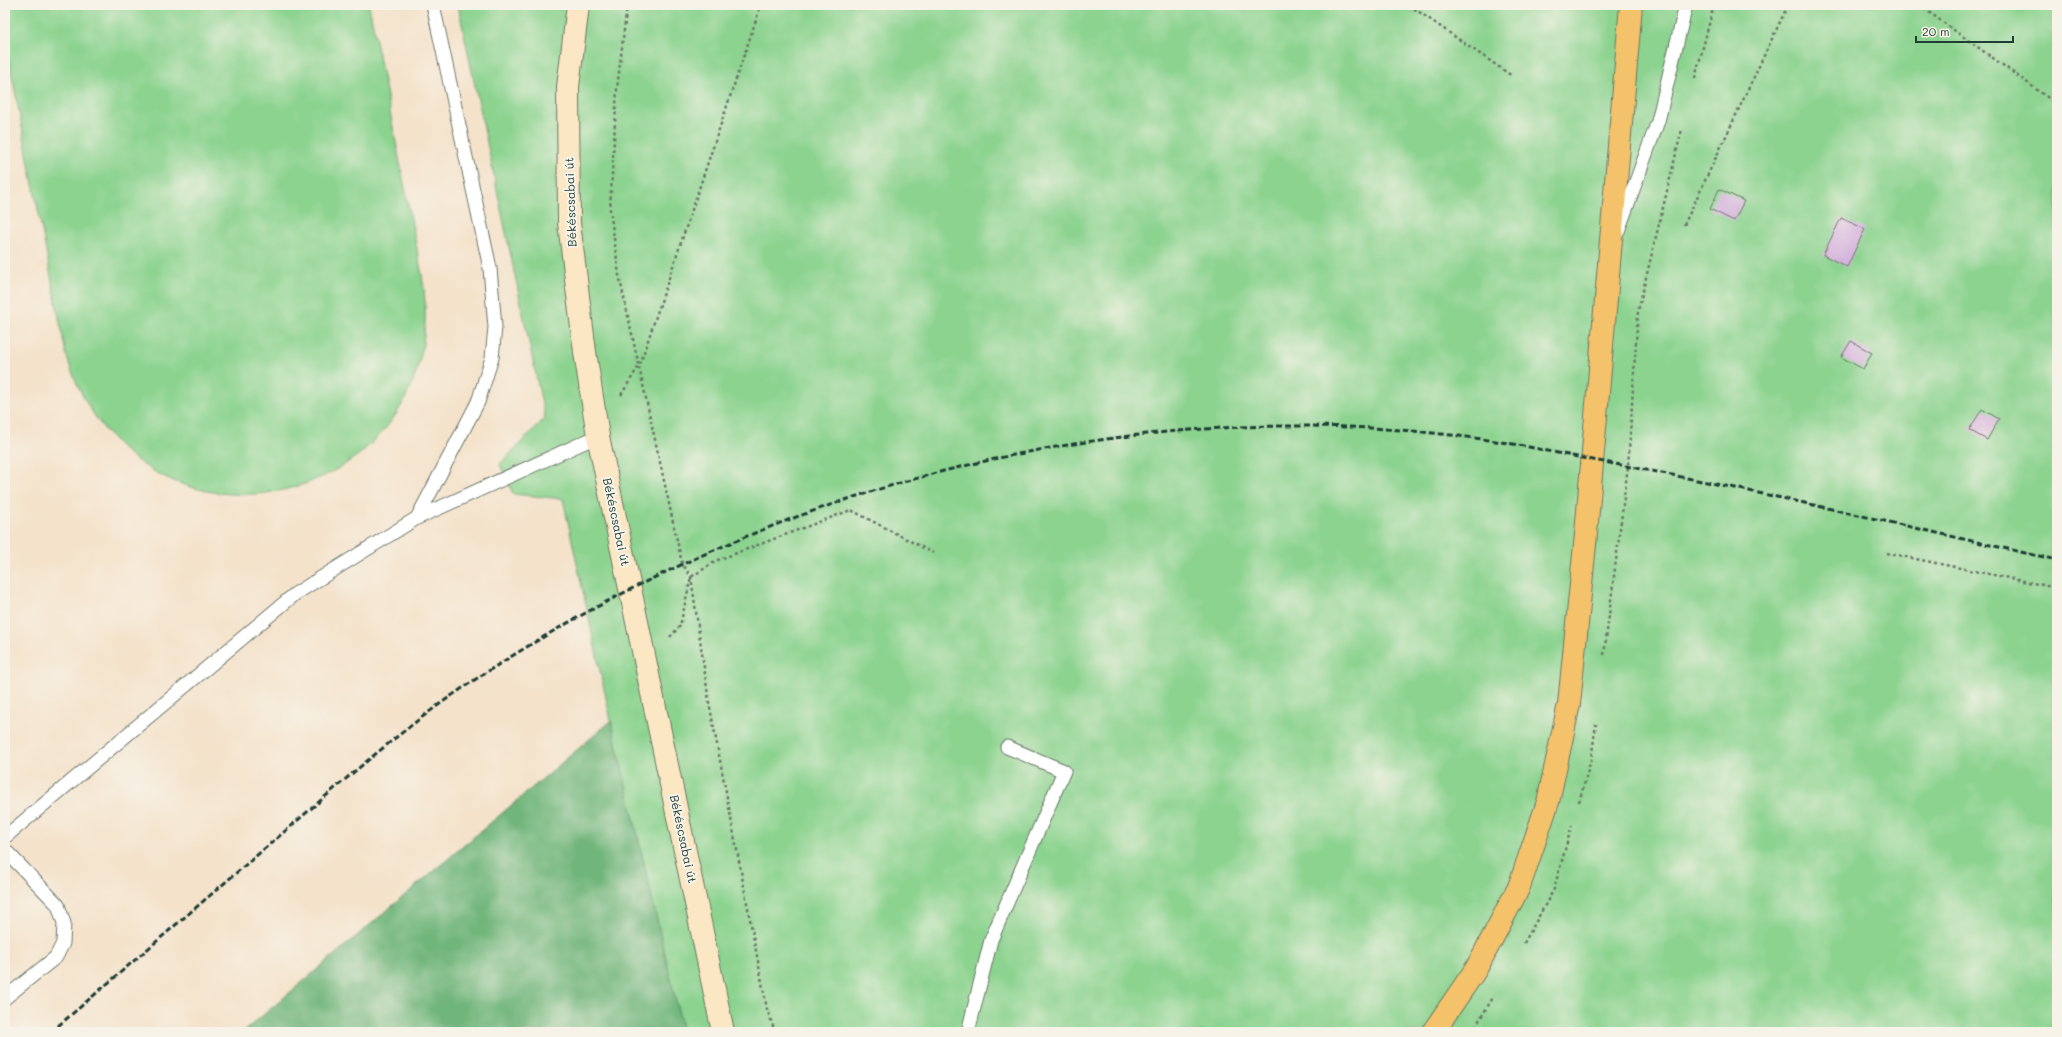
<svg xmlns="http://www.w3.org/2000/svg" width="2062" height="1037" font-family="Mali,sans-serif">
  <rect width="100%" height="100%" fill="#f7f3e8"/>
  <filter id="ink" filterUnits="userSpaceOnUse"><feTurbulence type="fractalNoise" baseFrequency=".025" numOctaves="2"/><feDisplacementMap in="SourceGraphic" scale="8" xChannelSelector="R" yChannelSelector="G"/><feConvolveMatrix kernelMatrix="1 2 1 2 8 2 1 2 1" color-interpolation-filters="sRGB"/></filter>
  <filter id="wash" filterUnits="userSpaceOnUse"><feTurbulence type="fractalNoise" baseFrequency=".012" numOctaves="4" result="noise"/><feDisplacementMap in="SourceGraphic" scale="16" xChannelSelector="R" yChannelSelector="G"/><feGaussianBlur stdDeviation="0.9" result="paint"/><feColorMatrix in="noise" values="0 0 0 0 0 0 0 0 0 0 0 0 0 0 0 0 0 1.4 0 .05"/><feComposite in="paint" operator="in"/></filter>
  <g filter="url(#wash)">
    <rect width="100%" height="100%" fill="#f4e2ca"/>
    <!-- green -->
    <path fill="#8bd38f" stroke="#558862" d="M5,5h364l53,270c39,235 -287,311 -356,79l-61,-314z
      M458,5h1599v1027h-1374l-72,-311 -48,-222 -50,-5 -13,-30 45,-46z"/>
    <!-- forest -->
    <path fill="#70b57a" stroke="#487957" d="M611,721l72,311h-440z"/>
    <g id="blocks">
      <!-- building -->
      <path fill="#d4b1dd" d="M1719,189l25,12 -10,20 -24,-12z
        M1841,218l24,11 -18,38 -24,-12z
        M1851,341l21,12 -9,16 -22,-12z
        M1982,409l17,10 -12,21 -18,-10z"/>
    </g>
  </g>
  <g filter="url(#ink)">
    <use href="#blocks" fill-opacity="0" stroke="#6a7768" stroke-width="1"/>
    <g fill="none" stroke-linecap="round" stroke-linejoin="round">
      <defs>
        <path id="lane" d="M1618,231l40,-110 28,-116
          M417,518l61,-116 14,-44 3,-31 -5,-59 -57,-263
          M5,837l290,-243 122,-76 181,-82
          M5,850l53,55 6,18 -1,20 -7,14 -51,41
          M968,1032l23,-92 73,-169 -57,-24"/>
        <path id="secondary" d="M578,5l-10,82 1,136 16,129 13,84 125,596"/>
        <path id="primary" d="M1433,1032l43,-63 43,-82 29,-85 21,-98 17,-170 45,-529"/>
      </defs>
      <!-- lane casing -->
      <use href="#lane" stroke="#6a7768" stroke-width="15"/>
      <!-- secondary casing -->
      <use href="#secondary" stroke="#6a7768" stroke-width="24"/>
      <!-- primary casing -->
      <use href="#primary" stroke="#6a7768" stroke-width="24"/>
      <!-- path -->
      <path stroke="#6a7768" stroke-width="2.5" stroke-dasharray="3 3" stroke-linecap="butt" d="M627,5l-10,84 -7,120 9,66 63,288 9,14 18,125 58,307 8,23
        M1409,5l103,71
        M1919,5l138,99
        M1695,78l19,-73
        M1684,225l104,-220
        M621,395l19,-31 121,-359
        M1887,553l170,35
        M670,637l10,-11 11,-49 27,-17 133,-50 82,43
        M1604,655l24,-189 10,-155 44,-182
        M1579,802l12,-42 5,-36
        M1524,943l30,-54 18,-64
        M1472,1032l22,-36"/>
      <!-- lane -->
      <use href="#lane" stroke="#fff" stroke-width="13"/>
      <!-- secondary -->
      <use href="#secondary" stroke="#fbe7c3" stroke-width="22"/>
      <!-- primary -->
      <use href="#primary" stroke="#f4c26a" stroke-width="22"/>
      <!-- rail -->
      <path stroke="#1f3d34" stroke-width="3" stroke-dasharray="6 3" stroke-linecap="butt" d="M16,1032l2,-1
        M51,1032c76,-65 151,-130 226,-194 62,-53 123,-108 190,-153 299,-200 669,-299 1028,-244 33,5 65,13 98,19 156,28 310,66 464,100"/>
    </g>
  </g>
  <g text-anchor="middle" stroke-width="4" stroke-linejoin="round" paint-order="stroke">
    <!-- street labels -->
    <g font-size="12" fill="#1f3d34" stroke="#f7f3e8">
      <text transform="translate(571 202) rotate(-92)" y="4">Békéscsabai út</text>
      <text transform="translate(616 522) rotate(78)" y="4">Békéscsabai út</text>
      <text transform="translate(683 839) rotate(78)" y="4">Békéscsabai út</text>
    </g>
  </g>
  <!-- margin -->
  <rect width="2062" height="1037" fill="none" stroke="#f7f3e8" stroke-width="20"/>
  <!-- scale -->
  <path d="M1916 36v6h97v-6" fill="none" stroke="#1f3d34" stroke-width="2"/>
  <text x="1922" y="36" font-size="12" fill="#1f3d34" stroke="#f7f3e8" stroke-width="3" paint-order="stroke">20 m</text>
</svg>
